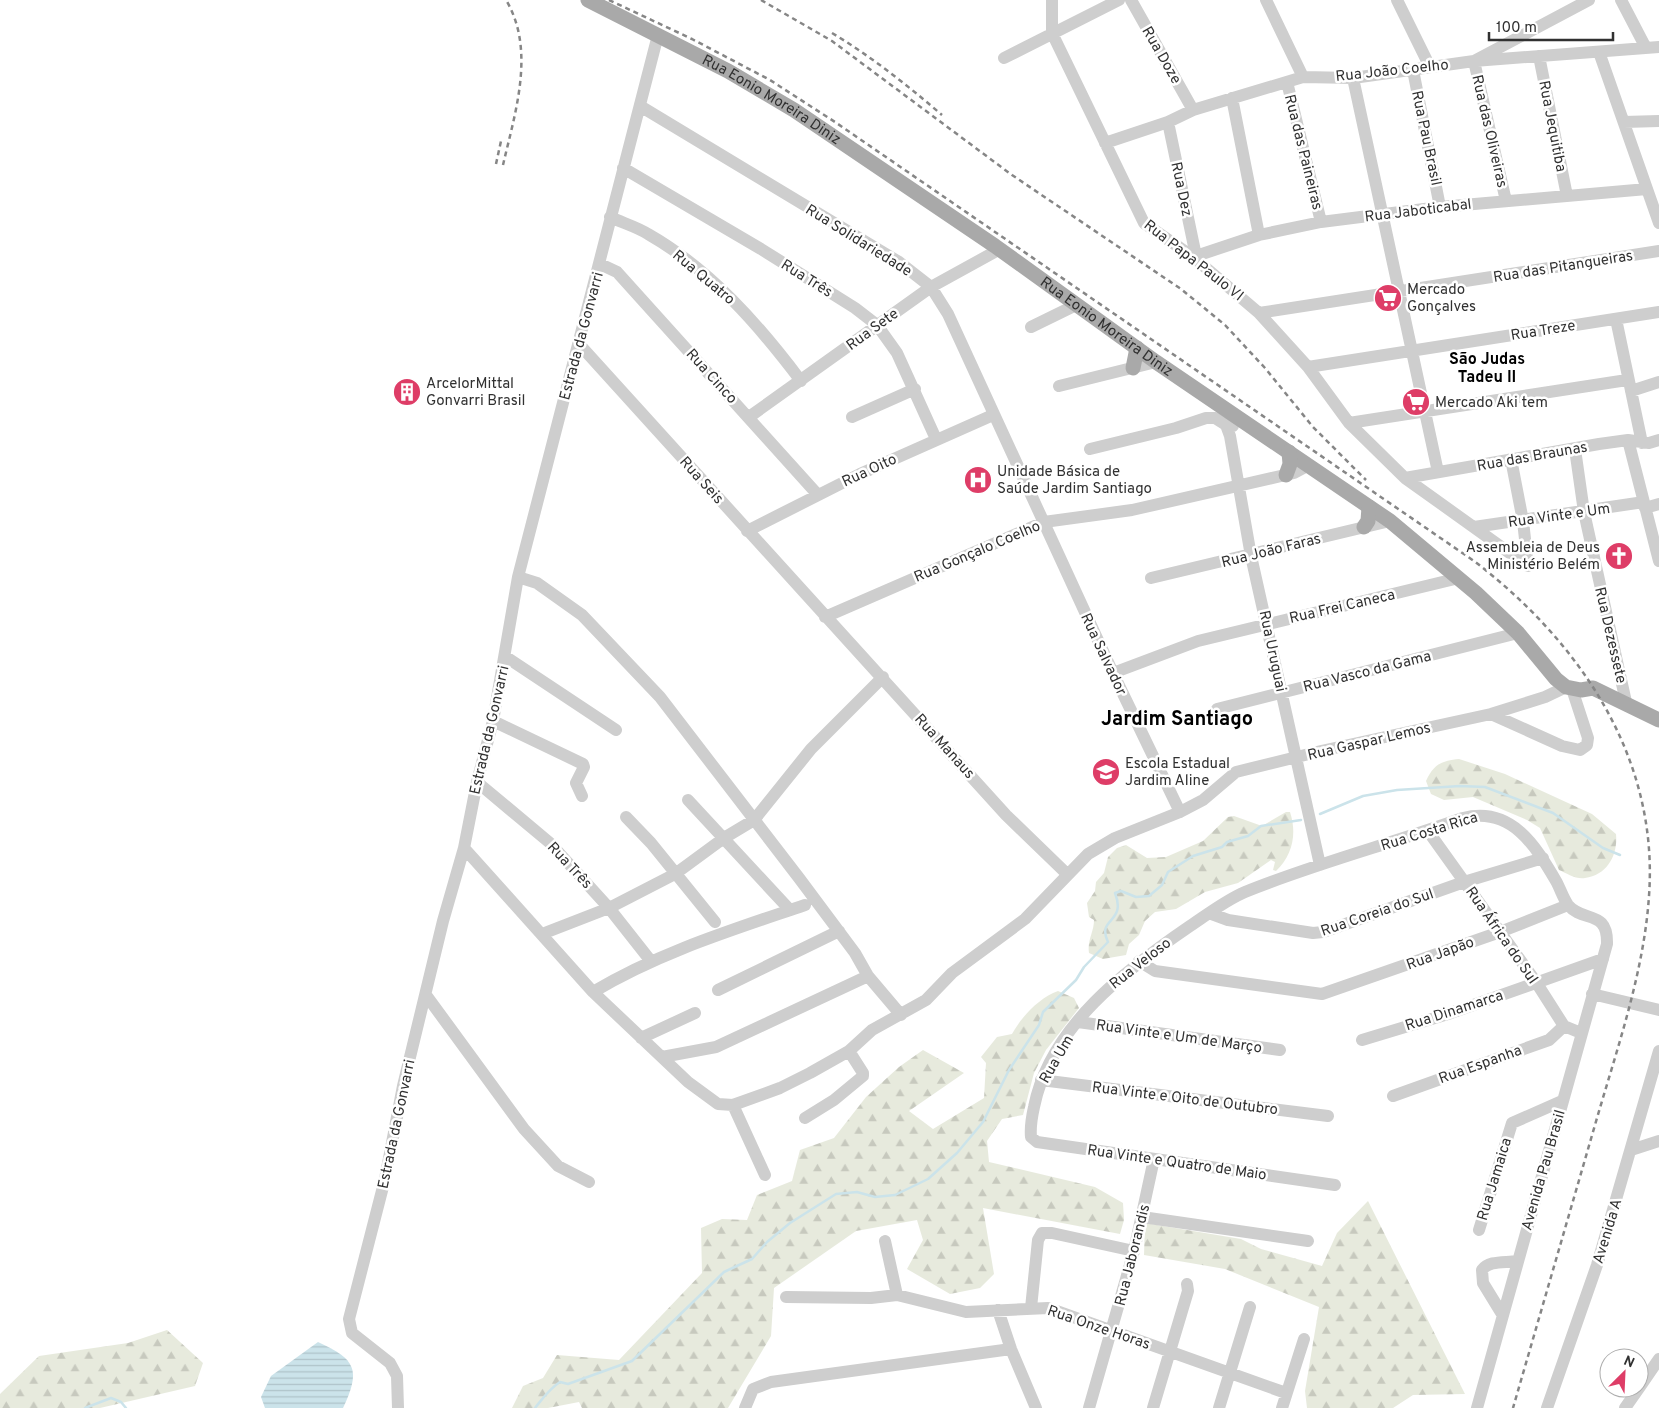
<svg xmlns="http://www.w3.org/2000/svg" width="1659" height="1408" font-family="Overpass,sans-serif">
  <defs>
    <pattern id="forest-firs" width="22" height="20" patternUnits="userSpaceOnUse" patternTransform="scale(1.25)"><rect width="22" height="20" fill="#e7eadd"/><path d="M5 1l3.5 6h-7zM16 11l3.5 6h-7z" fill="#c7c9be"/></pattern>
    <pattern id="water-rules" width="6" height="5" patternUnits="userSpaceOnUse" patternTransform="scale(1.25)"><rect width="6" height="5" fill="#cbe3ea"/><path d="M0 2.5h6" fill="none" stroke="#afc3c9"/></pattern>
  </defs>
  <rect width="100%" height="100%" fill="#fff"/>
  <!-- forest -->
  <path fill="url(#forest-firs)" d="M1459,759l46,15 87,40 24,20c2,20 -8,41 -31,44 -8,2 -19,-5 -26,-8l-19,-42 -13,-8 -54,-23 -29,3 -13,-6 -5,-13c8,-17 15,-20 33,-22z
    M1286,812h4c7,21 3,43 -14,59l-3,-1 2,-8 -4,-2 -33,23 -33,9 -29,17 -21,3 -10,9 -6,14 -10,9 -3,11 -23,4 -14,-6c-2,-13 5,-21 5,-33l-5,-3 -2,-14 8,-12 1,-9 8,-9 4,-16 9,-9 9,-3 21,13 19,-1 37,-16 25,-24 6,-1 28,10z
    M1058,991l16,7 5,10 -33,42 -12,23 -11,42 -21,4 -15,22 2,21 106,25 28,16 1,17 -4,14 -137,-26 11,66 -14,14 -30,6 -43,-25 16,-29 -6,-20 -61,11 -82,57 -3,48 -43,72h-146l-3,-6 -31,6h-36l11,-22 20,-8 14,-23 62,5 83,-87 -1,-45 21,-9 25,1 10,-25 35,-14 8,-31 34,-12 32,-41 33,-30 24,-17 41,23 -55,38 24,18 51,-31 2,-35 -5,-6 16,-20 15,-3c10,-18 27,-36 46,-43z
    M1368,1201l97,193 -52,1 -20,13h-86l-2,-17 14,-84 -94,-38 -81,-14 1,-32 96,16 20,10 61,17 15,-33z
    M167,1330l36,33 -8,23 -95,22h-100v-14l39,-38 89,-13z"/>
  <!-- water -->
  <path fill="url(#water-rules)" d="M318,1342c38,17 43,28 25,66h-78l-4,-11 10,-21z"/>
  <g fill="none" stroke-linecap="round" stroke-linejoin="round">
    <!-- stream -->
    <path stroke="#cbe3ea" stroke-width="2.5" d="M1320,814l43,-18 34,-6 63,-4 25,1 68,26 50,35 17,7
      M85,1408l26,-10 10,4 5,6
      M535,1408c8,-10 14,-19 25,-26l8,2 64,-23 92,-89 28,-13 15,-17 23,-19 46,-29 21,-2 18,5 20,-2 33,-16 29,-26 26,-31 26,-52 30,-45 4,-13 33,-32 8,-13 24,-25c-12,-25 19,-18 7,-49l6,-2 15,6 13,-1 13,-11 6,-13 25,-16 29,-9 5,-5 21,-6 13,-10 40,-6"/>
    <!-- minor -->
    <path stroke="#cecece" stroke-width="12" d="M1052,0v33l92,190 49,34 66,56 49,54 41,56 56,55 123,88
      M1131,0l62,110
      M1266,0l37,77
      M1397,0l33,67
      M1621,0l25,48
      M1599,52l60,171
      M1539,56l28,140
      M1004,58l115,-58
      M1413,70l27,137
      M1353,78l85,394
      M1287,82l34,140
      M1232,98l27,137
      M640,106l259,156 32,25 17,27 165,359 67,139
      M1168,122l28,134
      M1624,122l35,-1
      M1105,143l63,-21 25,-12 110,-33 50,1 121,-17 185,-14
      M623,168l138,81 94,59 22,17 20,28 39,86
      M1506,201l-32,-140 115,-61
      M610,217c13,6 27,10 38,17 63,36 110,90 153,147
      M1193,257l66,-22 62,-13 119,-15 207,-18
      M600,264l17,8 201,223
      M1259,313l400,-62
      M1616,319l26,124
      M1031,327l45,-22
      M579,344l427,471 61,59
      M1308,367l351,-55
      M1059,386l97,-24
      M1631,391l28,-9
      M749,417l182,-130 69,-38
      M852,417l63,-28
      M1349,423l278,-43
      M1226,425l4,11 21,120 69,309
      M1628,440l31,121
      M1090,449l86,-21 30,-10h9l11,7 7,1
      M1575,449l9,63 42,190
      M1511,459l12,62 5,45
      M1405,478l194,-34 29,-4 21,3 10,-3
      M1645,508l14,-4
      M1474,527l170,-25
      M747,531l113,-57 133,-59
      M518,577l19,6 45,32 78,82 139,181 56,75 13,23 33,39
      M1151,578l239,-57
      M825,617l219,-95 88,-12 162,-37 15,-8
      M506,657l110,73
      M1113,673l85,-32 261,-63
      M1217,709l301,-76
      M1491,714l71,32 18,4 7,-5 1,-7 -16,-49
      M493,721l90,43 1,3 -8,16 6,13
      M477,782l73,61 59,65 41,52
      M688,800l102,110
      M626,817l25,26 64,79
      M1428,831l108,151 28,44 17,7
      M464,848l129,144 95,90 30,22 15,1 32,70
      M1209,913l19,7 85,13 10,-1 141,-50 79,-24
      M542,934l67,-26 66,-34 49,-36 30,-18 57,-71 72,-72
      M1139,961l16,10 167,23 178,-62 68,-27
      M718,990l121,-59
      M593,992c67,-40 139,-62 212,-87
      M1592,994l67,16
      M426,995l98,134 34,37 31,16
      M1078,1022l202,28
      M641,1038l54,-25
      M1362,1040l86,-26 155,-55
      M662,1057l54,-10 152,-71
      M1041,1080l287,36
      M1393,1096l156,-56 15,-14
      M733,1105l47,-17 30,-15 39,-22 23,-21 54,-30 26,-27 73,-54 63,-65 27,-16 65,-26 23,-12 33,-28 85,-21 170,-37 54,-17 21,-10
      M805,1118l29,-18 29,-24v-3l-14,-22
      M1631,1150l28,-9
      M1335,1185l-298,-43 -6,-5c-1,-10 1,-21 3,-30 16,-81 93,-138 156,-181 18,-12 36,-26 55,-34 71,-29 146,-48 218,-74 48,-12 72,27 93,63 4,7 7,17 12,24 15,18 40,4 39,39l-130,464
      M1142,1217l166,24
      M1479,1230l33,-107 50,-22
      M885,1241l12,54
      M786,1297l85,1 26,-3 69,17 82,-4 238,85
      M1031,1308l7,-68 4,-7h10l82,18
      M998,1310l13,39 25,59
      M1502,1314l-19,-31 -1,-13c7,-10 23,-7 35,-9
      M1639,1388l20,-29
      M398,1408l-1,-32 -7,-13 -38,-30 -3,-14 36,-140 18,-93 40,-165 21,-73 13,-66 16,-61 25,-144 140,-542
      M745,1408l8,-19 18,-7 240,-33
      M1089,1408l45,-157 20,-92
      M1153,1408l35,-117 -1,-7
      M1219,1408l31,-101
      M1282,1408l22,-69
      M1547,1408l50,-143 62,-214
      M1625,1408l14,-20"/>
    <!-- major -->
    <g stroke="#a9a9a9" stroke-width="15">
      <path id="s1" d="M588,0l140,71 66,39 201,136 161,116 234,159 86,72 42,40 38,46 10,8 15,3 12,-2 66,32"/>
      <path d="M1133,368l4,-20"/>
      <path d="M1286,475l4,-11 -1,-12"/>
      <path d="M1364,527l4,-6 1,-14"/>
    </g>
    <!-- rail -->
    <path stroke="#868686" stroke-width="2.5" stroke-dasharray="5 4" stroke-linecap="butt" d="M609,0l83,39 78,41 65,42 639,439c106,81 185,197 175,335 -5,75 -31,150 -52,222 -28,97 -56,193 -84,290
      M761,0l71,41 180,134 169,114 44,36 40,43 48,59 53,53
      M832,33c40,24 75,52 110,82
      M496,164l5,-23
      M503,165c12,-52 33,-115 3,-165"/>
  </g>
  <!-- icons -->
  <defs>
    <symbol id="supermarket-disc" viewBox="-11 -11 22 22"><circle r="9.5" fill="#de3d67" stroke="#fff"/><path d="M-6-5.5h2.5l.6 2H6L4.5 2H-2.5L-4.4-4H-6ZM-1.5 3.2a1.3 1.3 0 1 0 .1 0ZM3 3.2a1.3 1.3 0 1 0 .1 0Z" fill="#fff"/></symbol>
    <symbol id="building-disc" viewBox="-11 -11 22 22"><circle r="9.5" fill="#de3d67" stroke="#fff"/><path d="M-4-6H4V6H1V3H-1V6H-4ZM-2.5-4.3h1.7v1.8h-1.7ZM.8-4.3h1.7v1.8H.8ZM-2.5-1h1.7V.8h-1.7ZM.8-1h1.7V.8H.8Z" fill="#fff"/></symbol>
    <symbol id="hospital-disc" viewBox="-11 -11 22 22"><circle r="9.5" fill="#de3d67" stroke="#fff"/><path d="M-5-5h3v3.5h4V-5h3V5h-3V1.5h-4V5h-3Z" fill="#fff"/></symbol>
    <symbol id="church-disc" viewBox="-11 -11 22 22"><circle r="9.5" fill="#de3d67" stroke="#fff"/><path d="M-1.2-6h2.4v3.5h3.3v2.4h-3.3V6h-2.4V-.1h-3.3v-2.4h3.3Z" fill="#fff"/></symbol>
    <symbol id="school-disc" viewBox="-11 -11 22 22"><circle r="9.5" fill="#de3d67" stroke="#fff"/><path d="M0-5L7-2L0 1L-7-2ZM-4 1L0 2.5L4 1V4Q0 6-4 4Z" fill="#fff"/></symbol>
  </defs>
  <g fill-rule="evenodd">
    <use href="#supermarket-disc" x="1372" y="282" width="32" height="32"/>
    <use href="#building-disc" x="391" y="376" width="32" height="32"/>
    <use href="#supermarket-disc" x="1400" y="386" width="32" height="32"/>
    <use href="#hospital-disc" x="962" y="464" width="32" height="32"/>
    <use href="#church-disc" x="1603" y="540" width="32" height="32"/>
    <use href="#school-disc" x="1090" y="756" width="32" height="32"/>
  </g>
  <g text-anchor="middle" stroke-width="5" stroke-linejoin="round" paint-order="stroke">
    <!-- street labels -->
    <g font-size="15" fill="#313131" stroke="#fff">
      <text transform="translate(1162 55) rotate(60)" y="5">Rua Doze</text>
      <text transform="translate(1392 70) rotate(-6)" y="5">Rua João Coelho</text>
      <text dy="5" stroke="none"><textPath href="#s1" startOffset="209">Rua Eonio Moreira Diniz</textPath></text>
      <text transform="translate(1553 126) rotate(79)" y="5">Rua Jequitiba</text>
      <text transform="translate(1490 131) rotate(77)" y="5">Rua das Oliveiras</text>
      <text transform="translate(1427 138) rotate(78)" y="5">Rua Pau Brasil</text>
      <text transform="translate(1304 152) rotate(76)" y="5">Rua das Paineiras</text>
      <text transform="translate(1182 189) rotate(78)" y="5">Rua Dez</text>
      <text transform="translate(1418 210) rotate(-7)" y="5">Rua Jaboticabal</text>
      <text transform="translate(859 240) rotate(32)" y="5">Rua Solidariedade</text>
      <text transform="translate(1194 260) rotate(38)" y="5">Rua Papa Paulo VI</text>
      <text transform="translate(1563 266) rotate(-9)" y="5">Rua das Pitangueiras</text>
      <text transform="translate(704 277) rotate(40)" y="5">Rua Quatro</text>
      <text transform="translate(807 278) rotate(32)" y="5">Rua Três</text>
      <text dy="5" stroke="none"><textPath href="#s1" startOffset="614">Rua Eonio Moreira Diniz</textPath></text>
      <text transform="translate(872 329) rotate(-36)" y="5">Rua Sete</text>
      <text transform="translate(1543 330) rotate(-9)" y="5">Rua Treze</text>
      <text transform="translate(581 336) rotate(-75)" y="5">Estrada da Gonvarri</text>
      <text transform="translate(712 376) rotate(48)" y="5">Rua Cinco</text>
      <text transform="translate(1532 456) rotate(-10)" y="5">Rua das Braunas</text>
      <text transform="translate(869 470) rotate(-25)" y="5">Rua Oito</text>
      <text transform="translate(702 480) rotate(48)" y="5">Rua Seis</text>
      <text transform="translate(1559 515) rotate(-8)" y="5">Rua Vinte e Um</text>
      <text transform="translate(1271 550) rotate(-14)" y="5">Rua João Faras</text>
      <text transform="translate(977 551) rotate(-23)" y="5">Rua Gonçalo Coelho</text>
      <text transform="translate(1342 606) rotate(-13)" y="5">Rua Frei Caneca</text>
      <text transform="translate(1611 635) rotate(77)" y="5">Rua Dezessete</text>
      <text transform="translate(1273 651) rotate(78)" y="5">Rua Uruguai</text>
      <text transform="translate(1104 654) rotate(65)" y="5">Rua Salvador</text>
      <text transform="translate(1367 671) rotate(-14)" y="5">Rua Vasco da Gama</text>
      <text transform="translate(489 730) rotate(-77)" y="5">Estrada da Gonvarri</text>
      <text transform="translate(1369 741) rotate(-13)" y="5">Rua Gaspar Lemos</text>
      <text transform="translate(945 746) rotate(48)" y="5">Rua Manaus</text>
      <text transform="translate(1429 831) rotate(-17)" y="5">Rua Costa Rica</text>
      <text transform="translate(570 865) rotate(47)" y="5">Rua Três</text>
      <text transform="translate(1377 912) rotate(-19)" y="5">Rua Coreia do Sul</text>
      <text transform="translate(1502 935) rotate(55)" y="5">Rua África do Sul</text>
      <text transform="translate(1440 953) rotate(-20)" y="5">Rua Japão</text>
      <text transform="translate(1140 963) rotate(-38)" y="5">Rua Veloso</text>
      <text transform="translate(1454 1010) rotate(-18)" y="5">Rua Dinamarca</text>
      <text transform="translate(1179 1036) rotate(8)" y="5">Rua Vinte e Um de Março</text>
      <text transform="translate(1056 1059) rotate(-60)" y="5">Rua Um</text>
      <text transform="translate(1480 1064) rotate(-20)" y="5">Rua Espanha</text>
      <text transform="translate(1185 1098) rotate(7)" y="5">Rua Vinte e Oito de Outubro</text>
      <text transform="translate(396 1124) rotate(-78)" y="5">Estrada da Gonvarri</text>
      <text transform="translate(1177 1162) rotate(8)" y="5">Rua Vinte e Quatro de Maio</text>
      <text transform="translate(1543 1170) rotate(-74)" y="5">Avenida Pau Brasil</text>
      <text transform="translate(1494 1179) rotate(-73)" y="5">Rua Jamaica</text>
      <text transform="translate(1607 1231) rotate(-73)" y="5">Avenida A</text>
      <text transform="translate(1132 1255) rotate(-76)" y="5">Rua Jaborandis</text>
      <text transform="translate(1099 1327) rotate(19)" y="5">Rua Onze Horas</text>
    </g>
    <!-- poi labels -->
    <g font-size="15" fill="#313131" stroke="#fff" text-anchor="start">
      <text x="1407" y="294">Mercado<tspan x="1407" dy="17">Gonçalves</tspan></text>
      <text x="426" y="388">ArcelorMittal<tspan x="426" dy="17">Gonvarri Brasil</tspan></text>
      <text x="1435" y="407">Mercado Aki tem</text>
      <text x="997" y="476">Unidade Básica de<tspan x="997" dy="17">Saúde Jardim Santiago</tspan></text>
      <text x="1600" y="552" text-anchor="end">Assembleia de Deus<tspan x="1600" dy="17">Ministério Belém</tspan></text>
      <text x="1125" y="768">Escola Estadual<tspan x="1125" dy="17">Jardim Aline</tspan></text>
    </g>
    <!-- neighbourhood labels -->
    <g font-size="16" font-weight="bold" fill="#000" stroke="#fff">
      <text x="1487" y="364">São Judas<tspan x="1487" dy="18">Tadeu II</tspan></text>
    </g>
    <!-- district labels -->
    <g font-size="20" font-weight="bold" fill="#000" stroke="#fff">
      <text x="1177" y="725">Jardim Santiago</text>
    </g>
  </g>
  <!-- north arrow -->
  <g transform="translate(1624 1373) rotate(24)"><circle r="24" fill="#ffffff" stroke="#adadad"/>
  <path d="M0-4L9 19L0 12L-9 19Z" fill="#de3d67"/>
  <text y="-8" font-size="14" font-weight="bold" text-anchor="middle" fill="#313131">N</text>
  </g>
  <!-- scale -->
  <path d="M1489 32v8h124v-8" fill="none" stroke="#313131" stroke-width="2.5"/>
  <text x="1496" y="32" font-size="15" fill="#313131" stroke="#ffffff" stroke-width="4" paint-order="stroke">100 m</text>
</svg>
